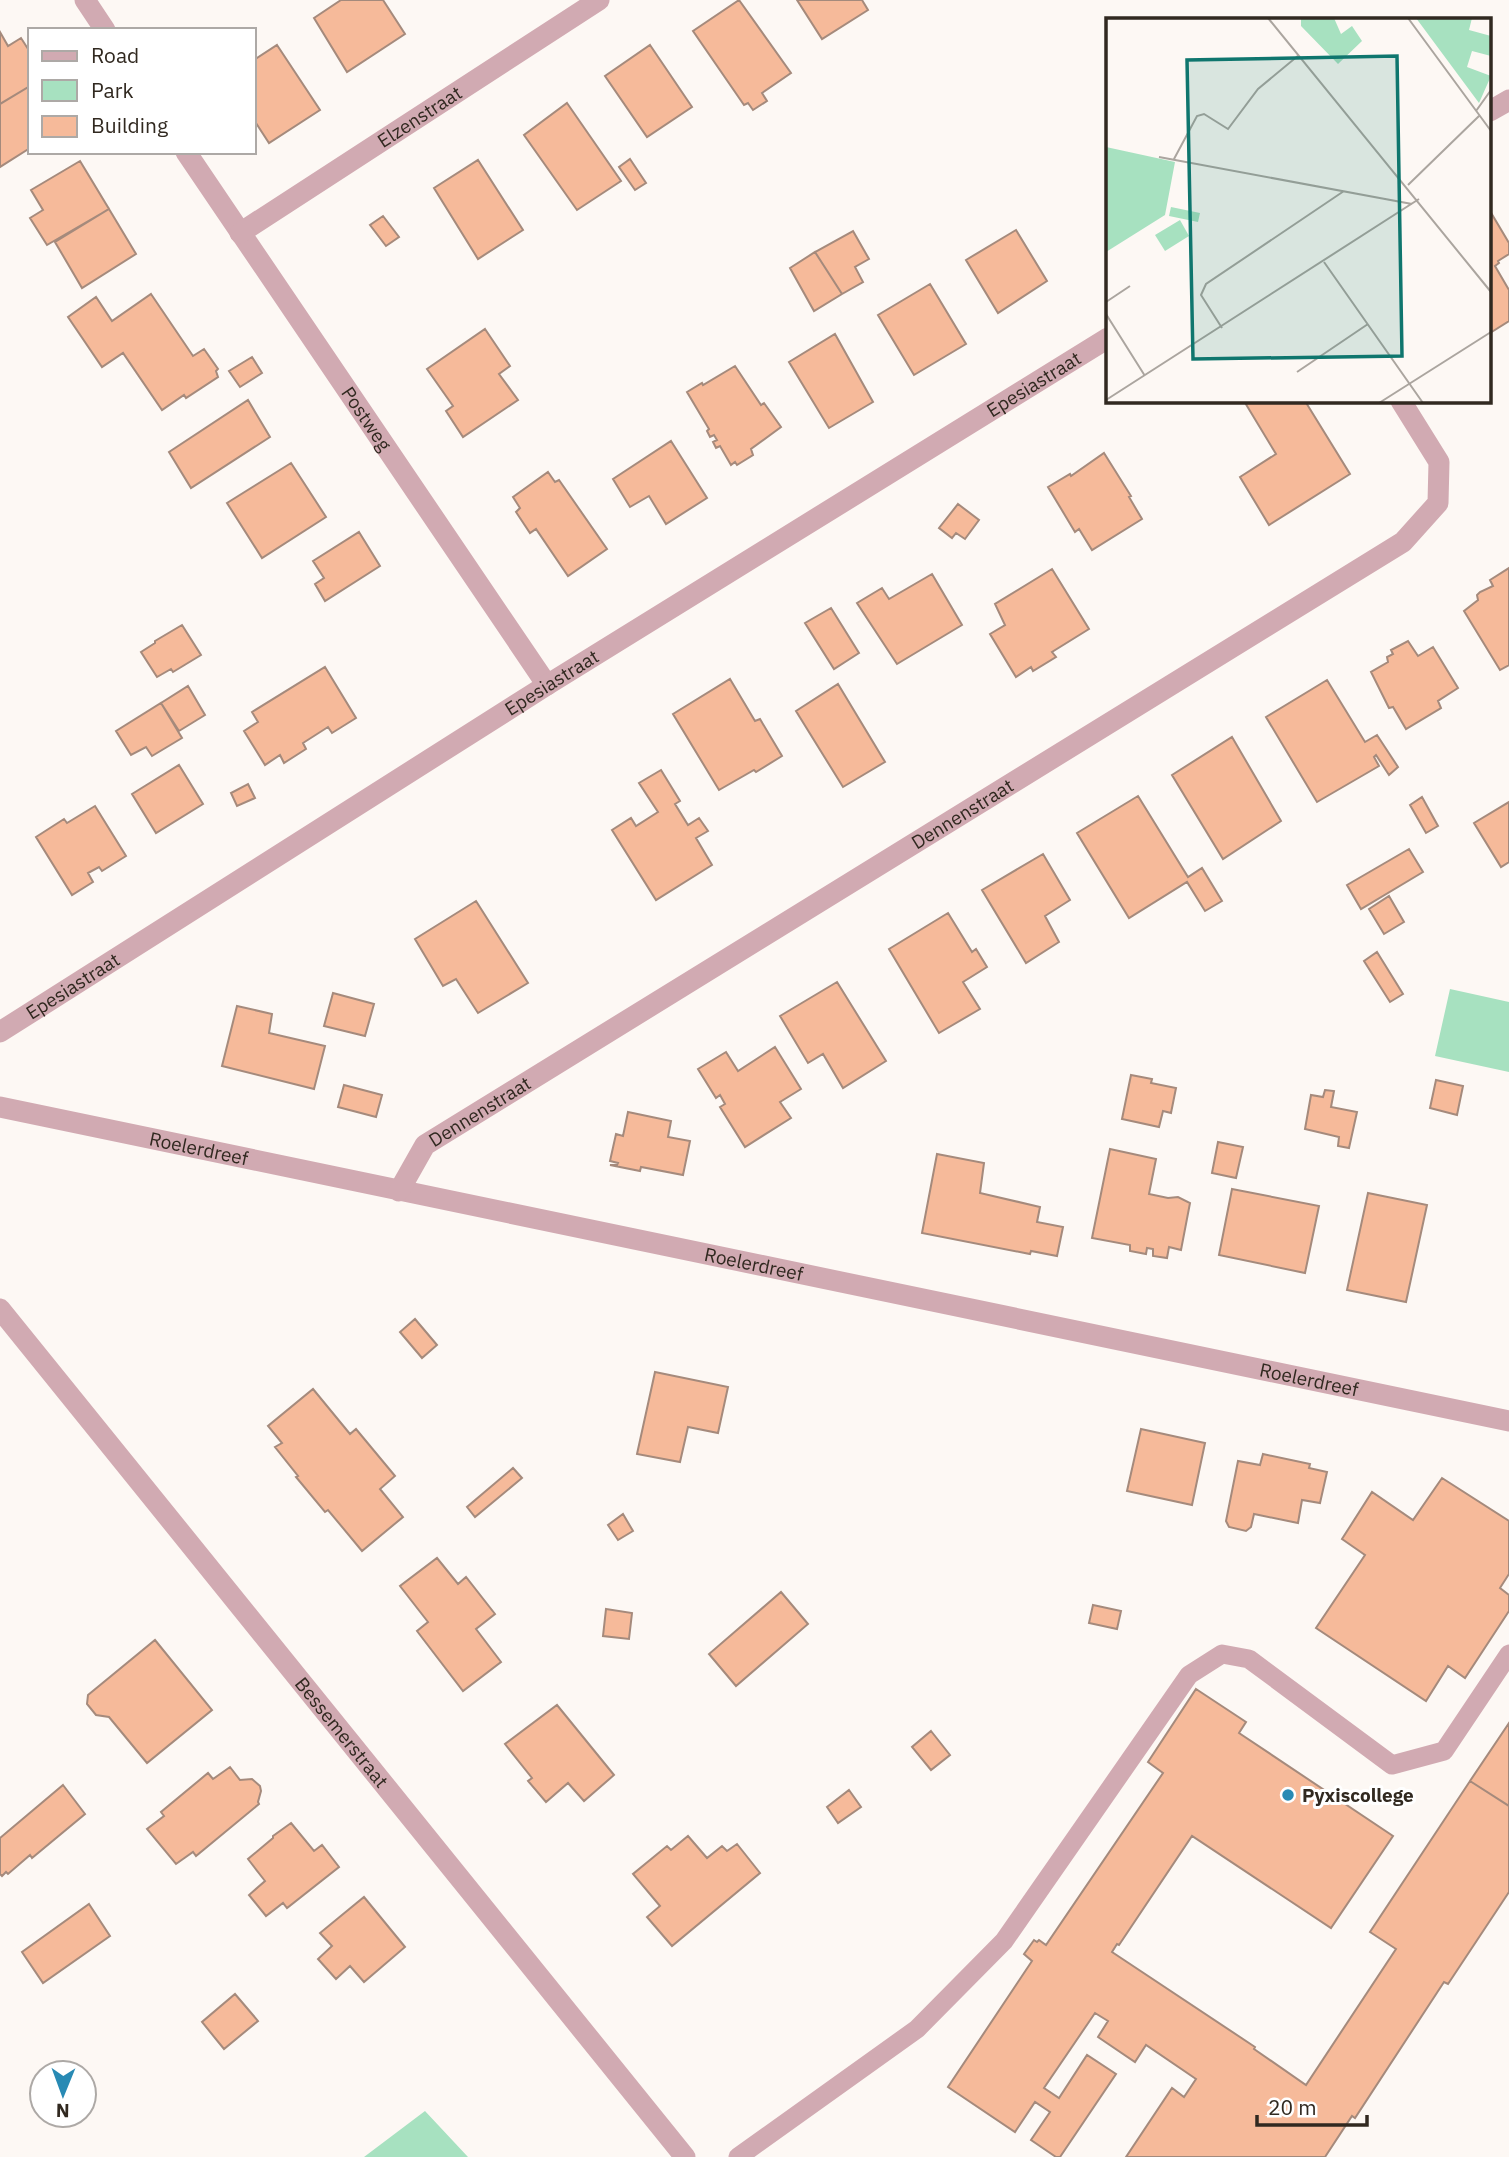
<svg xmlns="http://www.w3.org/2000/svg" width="1509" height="2157" font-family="'IBM Plex Sans',sans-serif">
  <rect width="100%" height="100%" fill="#fdf8f4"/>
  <!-- green -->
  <path fill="#a7e1c0" d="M1450,989l59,13v70l-74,-16z
    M425,2111l43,46h-104z"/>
  <!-- building -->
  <path fill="#f6ba9a" stroke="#a58a7c" stroke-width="2" d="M341,0h42l22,34 -58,38 -33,-54z
    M739,0l52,73 -29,20 5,8 -14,9 -5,-7 -4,2 -51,-74z
    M797,0h65l6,10 -46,29z
    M0,32l8,14 13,-8 9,14v34l-30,18z
    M277,45l43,65 -51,33 -15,-23v-60z
    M650,45l42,62 -45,30 -42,-61z
    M30,86v62l-30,19v-63z
    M567,103l54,78 -44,29 -53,-75z
    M630,159l16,24 -11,7 -16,-23z
    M478,160l45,70 -45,29 -44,-71z
    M80,161l29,48 -62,36 -17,-27 13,-8 -12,-20z
    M109,209l27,45 -54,34 -27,-46z
    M1490,211l19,32v11l-11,7 1,2 -4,3 14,24v31l-19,12z
    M383,216l16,21 -13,9 -16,-21z
    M1016,230l31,51 -49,32 -32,-53z
    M853,231l16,28 -14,8 8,15 -21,12 -27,-42z
    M815,252l27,42 -28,17 -24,-43z
    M930,284l36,60 -52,31 -36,-60z
    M151,294l42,62 11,-7 14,20 -2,2 2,6 -32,21 -2,-3 -22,15 -39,-57 -21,14 -34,-50 28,-20 16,24z
    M485,329l25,37 -11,8 19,26 -55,37 -17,-26 7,-5 -26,-37z
    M835,334l38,68 -44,26 -40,-66z
    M252,357l10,16 -22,14 -11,-16z
    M735,366l26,39 3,-2 17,24 -30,22 2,6 -16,10 -2,-3 -4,3 -11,-19 -4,2 -3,-6 4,-2 -3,-5 -4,2 -3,-6 2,-2 -22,-37 15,-9 1,2z
    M248,400l22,37 -79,51 -22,-36z
    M1244,401h61l45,73 -81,51 -29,-48 36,-23z
    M671,441l36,57 -41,26 -17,-28 -19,11 -17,-28z
    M1104,453l27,43 -2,1 13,22 -50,31 -13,-21 -4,3 -27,-45 22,-13 1,2z
    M291,463l35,54 -64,41 -35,-55z
    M548,472l7,10 4,-2 48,69 -39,27 -32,-47 -6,4 -14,-21 4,-4 -7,-11z
    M958,504l21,16 -14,19 -9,-6 -4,5 -13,-10z
    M359,532l21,34 -55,35 -10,-17 9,-6 -11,-17z
    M1509,568v97l-9,5 -36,-59 14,-11 -1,-5 3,-3 13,-6 -3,-6z
    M1052,569l37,60 -37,23 4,5 -23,14 -2,-4 -15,10 -26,-43 15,-9 -10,-21z
    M932,574l30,51 -65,39 -40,-61 25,-15 7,11z
    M831,608l28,45 -25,16 -29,-46z
    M182,625l19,30 -28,17 -2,-3 -14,8 -16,-25 14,-9v-2z
    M1408,641l10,15 15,-9 25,41 -20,13 3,7 -35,21 -13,-22 -4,1 -18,-36 17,-10 -1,-5 6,-3 -2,-4z
    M325,667l31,51 -24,15 -4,-6 -25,16 3,6 -22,14 -4,-8 -15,10 -21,-34 14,-9 -6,-10z
    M730,679l25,42 5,-2 22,37 -26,16 -2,-2 -35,20 -46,-76z
    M1327,680l38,62 12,-7 21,32 -9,8 -13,-20 -2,2 5,9 -62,36 -51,-85z
    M838,684l47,78 -42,25 -47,-76z
    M188,686l17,29 -26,16 -18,-28z
    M161,703l21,35 -30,18 -6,-9 -15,8 -15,-24z
    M1232,737l49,84 -58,38 -51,-84z
    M179,765l24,39 -47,29 -24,-39z
    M661,770l19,31 -5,3 13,21 11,-7 9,13 -12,7 16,27 -56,35 -44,-70 19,-12 5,8 22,-14 -19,-29z
    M248,784l7,14 -18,8 -6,-13z
    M1138,796l50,81 14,-9 20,33 -17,10 -18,-29 -58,36 -52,-85z
    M1422,797l16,29 -12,7 -16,-28z
    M1509,802v60l-8,5 -27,-44z
    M95,806l31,50 -24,15 -3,-4 -11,6 5,9 -21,13 -36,-58 28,-18 3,4z
    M1409,849l14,23 -62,37 -14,-24z
    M1043,854l27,46 -25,16 14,26 -33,21 -44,-73z
    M1389,896l15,26 -20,12 -15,-25z
    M476,901l52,82 -50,30 -22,-34 -13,7 -28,-47z
    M948,913l24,39 4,-3 11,18 -24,15 17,27 -41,24 -50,-84z
    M1377,952l26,42 -13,8 -26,-41z
    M837,982l49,79 -43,27 -20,-34 -15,9 -28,-47z
    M333,993l41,11 -9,32 -41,-10z
    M237,1006l35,8 -3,19 56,13 -11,43 -92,-23z
    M775,1047l26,42 -21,13 11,16 -46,29 -25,-40 5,-3 -5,-9 -4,3 -18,-29 28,-17 12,19z
    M1131,1075l21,4 -1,4 25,5 -5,25 -8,-2 -4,16 -37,-8z
    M1436,1080l27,6 -6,29 -27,-7z
    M344,1085l38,10 -6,22 -38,-10z
    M1325,1090l9,1 -3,16 26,5 -8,36 -11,-2 1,-9 -34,-8 6,-34 12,2z
    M628,1112l43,9 -3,16 22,4 -7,34 -42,-8 -1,4 -30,-6h7l1,-2 -8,-2 6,-27 7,2z
    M1218,1142l25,5 -7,31 -24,-5z
    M1110,1149l46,10 -7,35 19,4 10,-1 12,6 -9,47 -12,-3 -2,11 -14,-2v-7l-6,-1 -1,6 -16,-3v-6l-38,-7z
    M937,1154l47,9 -4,30 60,14 -3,15 26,5 -6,29 -26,-5 -1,3 -108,-21z
    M1232,1189l87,17 -14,67 -86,-18z
    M1368,1193l59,12 -21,97 -59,-12z
    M415,1319l22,26 -15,13 -22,-26z
    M655,1372l73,15 -10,46 -30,-6 -8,35 -43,-8z
    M313,1389l37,45 6,-5 39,47 -15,13 23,28 -41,34 -34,-41 -3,2 -29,-35 2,-1 -23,-29 7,-4 -14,-17z
    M1141,1429l64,14 -13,62 -65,-14z
    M1263,1454l47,10 -1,4 18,4 -7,31 -18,-3 -4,23 -44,-9 -3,13 -5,4 -17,-4 -3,-6 12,-60 22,4z
    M513,1468l9,10 -47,39 -8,-10z
    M1442,1478l67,43v53l-9,14 9,7v16l-44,67 -17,-12 -22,35 -110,-73 49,-73 -23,-16 30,-47 41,28z
    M623,1514l10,17 -15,9 -10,-15z
    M437,1558l21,26 8,-7 29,37 -19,15 25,33 -38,29 -46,-60 11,-9 -28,-36z
    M781,1592l27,32 -72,62 -27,-32z
    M1093,1605l28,6 -4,18 -28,-6z
    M606,1609l26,4 -3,26 -26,-3z
    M155,1640l57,70 -65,53 -38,-46 -13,-2 -9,-11 1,-9z
    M1196,1689l50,33 -7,11 154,103 -62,92 -139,-92 -73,109 -2,-1 -5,8 143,95 -1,2 52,36 90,-136 -26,-17 100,-151 39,25v86l-61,92 -4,-2 -89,136 -3,-2 -27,41h-199l46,-69 12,9 12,-18 -50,-34 -11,17 -37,-25 10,-16 -13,-8 -51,75 15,10 28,-43 29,19 -56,83h-4l-25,-17 19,-28 -15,-10 -20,30 -67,-45 84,-126 -8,-7 10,-14 3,2 2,-2 7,5 117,-172 -15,-11z
    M557,1705l57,70 -30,26 -16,-18 -22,19 -18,-21 4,-3 -27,-34z
    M1509,1723v83l-39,-25z
    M931,1731l19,24 -19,15 -19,-23z
    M230,1767l10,13 12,-1 8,7 1,5 -3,11 1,2 -63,52 -3,-4 -17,12 -29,-35 17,-13 -3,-4 47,-39 5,6z
    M63,1785l22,29 -53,44 -2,-3 -22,19 -2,-2 -4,4 -2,-2v-36z
    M849,1790l12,17 -23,16 -11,-16z
    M291,1823l23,28 8,-6 17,22 -52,41 -4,-5 -17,13 -17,-21 16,-14 -17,-22 25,-21v-2z
    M688,1836l19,22 15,-12 5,5 10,-7 23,29 -88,73 -25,-29 13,-11 -27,-32 34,-28 4,4z
    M364,1897l41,50 -41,35 -14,-16 -14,13 -18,-20 14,-13 -12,-13z
    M89,1904l21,32 -67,47 -21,-31z
    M235,1994l23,27 -34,28 -22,-27z"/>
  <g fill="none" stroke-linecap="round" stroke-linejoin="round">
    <!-- lane -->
    <path stroke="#d1aab2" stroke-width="19" d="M738,2157l179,-128 87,-88 185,-266 33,-21 27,5 143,106 52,-14 65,-97"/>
    <!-- street -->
    <g stroke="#d1aab2" stroke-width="21">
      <path d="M85,0l20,30"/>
      <path d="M1490,111l19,-11"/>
      <path id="s1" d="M186,152l361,533"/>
      <path id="s2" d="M240,233l359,-233"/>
      <path id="s3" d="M0,1032l547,-347 561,-347"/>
      <path id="s4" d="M0,1107l1509,314"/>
      <path id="s5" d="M399,1191l26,-46 978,-603 35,-39 1,-41 -38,-61"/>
      <path id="s6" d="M0,1309l685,848"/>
    </g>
  </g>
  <!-- markers -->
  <circle fill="#288ab4" stroke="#fff" stroke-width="2.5" cx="1288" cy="1795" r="7"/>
  <g text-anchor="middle" stroke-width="6" stroke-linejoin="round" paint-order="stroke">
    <!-- street labels -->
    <g font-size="19" fill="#312920" stroke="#fff">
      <text dy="7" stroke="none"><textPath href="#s2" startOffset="214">Elzenstraat</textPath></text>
      <text dy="7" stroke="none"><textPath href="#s3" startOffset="1220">Epesiastraat</textPath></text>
      <text dy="7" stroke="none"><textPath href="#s1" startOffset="322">Postweg</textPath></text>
      <text dy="7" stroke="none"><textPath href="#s3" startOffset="653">Epesiastraat</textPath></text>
      <text dy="7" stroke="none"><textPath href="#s5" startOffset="684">Dennenstraat</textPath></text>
      <text dy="7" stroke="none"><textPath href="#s3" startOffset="86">Epesiastraat</textPath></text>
      <text dy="7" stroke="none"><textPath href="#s5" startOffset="117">Dennenstraat</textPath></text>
      <text dy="7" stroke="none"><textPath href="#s4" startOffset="203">Roelerdreef</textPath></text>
      <text dy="7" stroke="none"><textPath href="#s4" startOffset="770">Roelerdreef</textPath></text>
      <text dy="7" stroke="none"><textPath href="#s4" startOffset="1337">Roelerdreef</textPath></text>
      <text dy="7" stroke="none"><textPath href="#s6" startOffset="544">Bessemerstraat</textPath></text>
    </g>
    <!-- poi labels -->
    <g font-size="19" font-weight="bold" fill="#312920" stroke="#fff" text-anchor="start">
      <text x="1302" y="1802">Pyxiscollege</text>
    </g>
  </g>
  <!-- overview -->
  <g transform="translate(1106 18)">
    <rect width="385" height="385" fill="#fdf8f4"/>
    <path d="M195,0h33l7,16 11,-8 10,15 -24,23 -37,-38zM310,0h56l-3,12 22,6v20l-19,-5 -5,16 24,9 -12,27zM0,129l69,15 -10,53 -59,37zM65,189l29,6 -2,9 -29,-6zM74,202l9,16 -24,15 -10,-16z" fill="#a7e1c0"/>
    <path fill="none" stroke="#aba59f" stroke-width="2" d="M162,0l223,274M302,0l83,113M370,93l15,-21M53,139l253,47M68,141l23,-43 7,-2 24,15 30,-40 41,-34M302,167l71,-69M218,244l99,141M0,284l24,-16M0,296l39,62M116,310l-21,-33 5,-11 138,-93M191,354l71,-48M0,382l313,-201M273,385l112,-71"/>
    <path fill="#0f766e" fill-opacity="0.15" stroke="#0f766e" stroke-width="3.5" d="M291,38l5,300 -209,3 -6,-299z"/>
    <rect width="385" height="385" fill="none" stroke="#312920" stroke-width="3.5"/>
  </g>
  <!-- legend -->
  <rect x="28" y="28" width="228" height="126" fill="#ffffff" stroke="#ada9a6" stroke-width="2"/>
  <rect x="42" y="51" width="35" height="10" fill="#d1aab2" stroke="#ada9a6" stroke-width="2"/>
  <text x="91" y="63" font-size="21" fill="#312920">Road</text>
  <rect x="42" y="80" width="35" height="21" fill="#a7e1c0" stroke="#ada9a6" stroke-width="2"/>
  <text x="91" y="98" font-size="21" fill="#312920">Park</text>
  <rect x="42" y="116" width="35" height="21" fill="#f6ba9a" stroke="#ada9a6" stroke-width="2"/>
  <text x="91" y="133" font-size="21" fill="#312920">Building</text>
  <!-- north arrow -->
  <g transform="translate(63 2094) rotate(181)"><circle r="33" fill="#ffffff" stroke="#ada9a6" stroke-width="2"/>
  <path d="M0-5L12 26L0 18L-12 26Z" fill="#288ab4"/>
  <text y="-10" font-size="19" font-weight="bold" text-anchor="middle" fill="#312920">N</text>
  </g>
  <!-- scale -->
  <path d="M1257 2115v10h110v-10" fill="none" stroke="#312920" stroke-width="3.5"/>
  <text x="1268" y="2115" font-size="21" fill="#312920" stroke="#ffffff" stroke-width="5" paint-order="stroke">20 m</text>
</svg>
